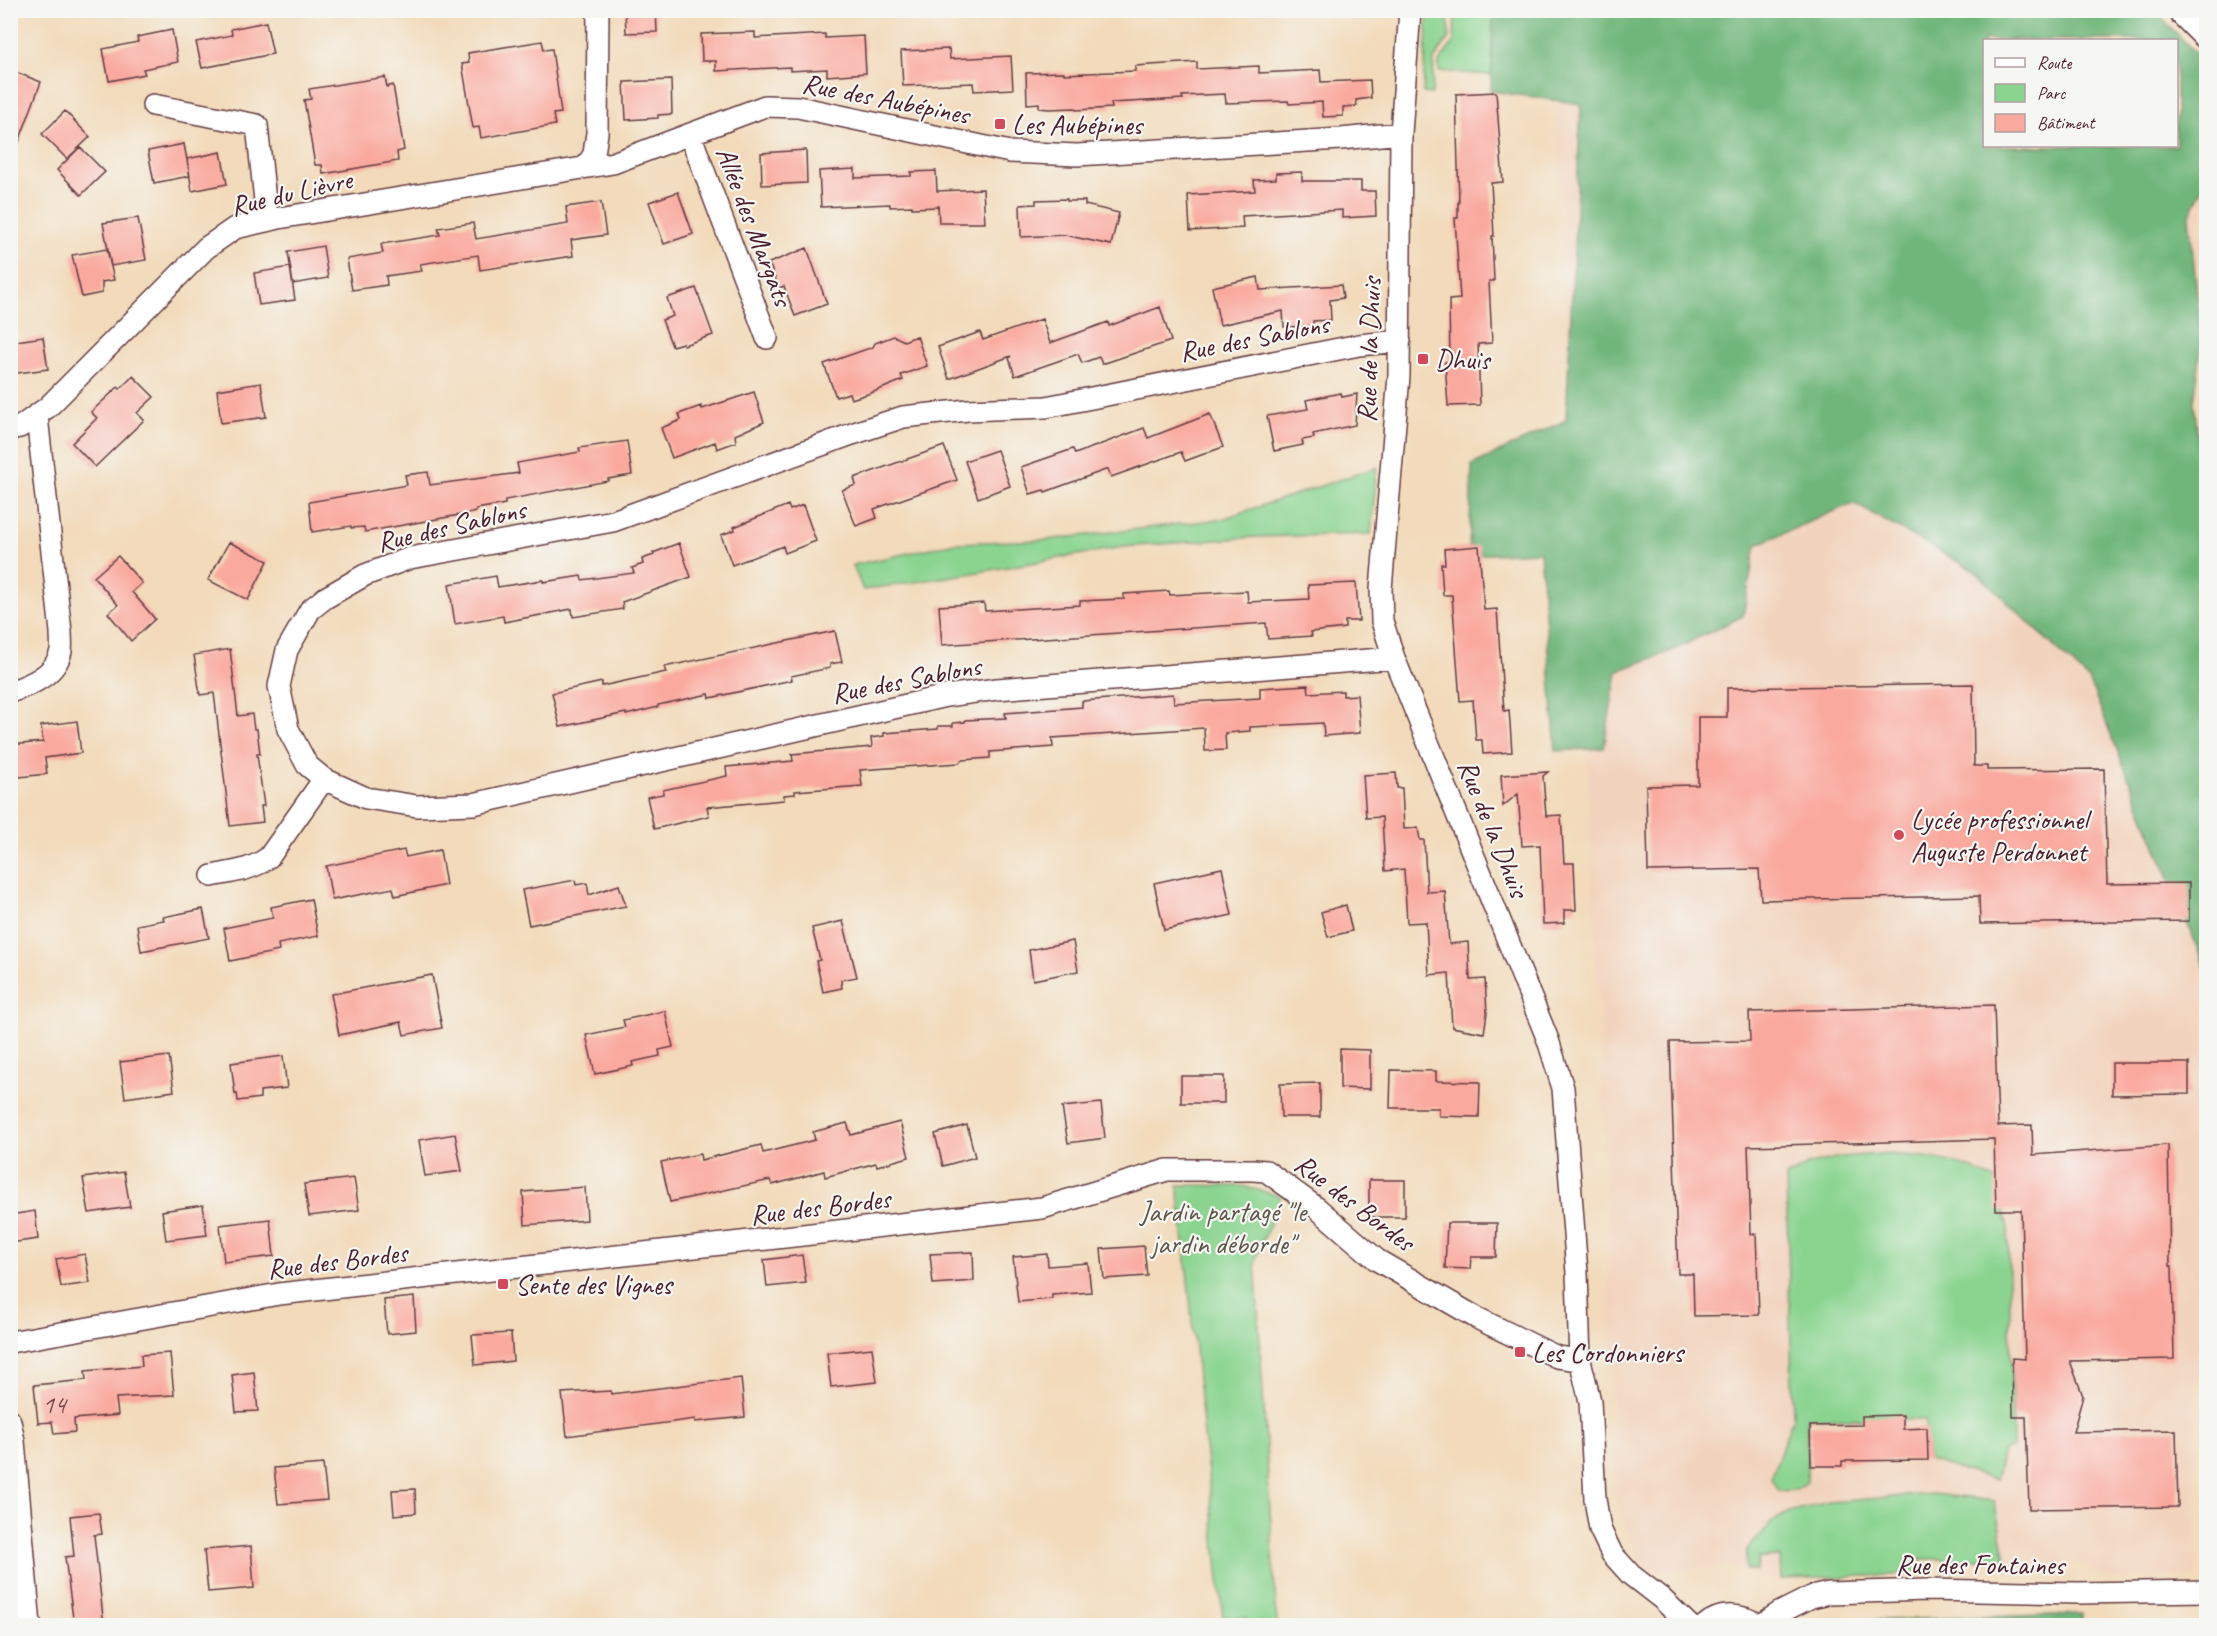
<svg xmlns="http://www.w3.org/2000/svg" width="2217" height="1636" font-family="Caveat,sans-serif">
  <rect width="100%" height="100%" fill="#f6f6f2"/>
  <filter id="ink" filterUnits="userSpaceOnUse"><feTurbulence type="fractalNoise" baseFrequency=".0167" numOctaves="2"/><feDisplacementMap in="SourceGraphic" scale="12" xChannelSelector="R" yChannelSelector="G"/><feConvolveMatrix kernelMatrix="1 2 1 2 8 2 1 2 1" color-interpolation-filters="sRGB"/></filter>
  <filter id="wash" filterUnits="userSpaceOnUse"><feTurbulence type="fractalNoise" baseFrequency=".008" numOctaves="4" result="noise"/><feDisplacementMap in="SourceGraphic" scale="24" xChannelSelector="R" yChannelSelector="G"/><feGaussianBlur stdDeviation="1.35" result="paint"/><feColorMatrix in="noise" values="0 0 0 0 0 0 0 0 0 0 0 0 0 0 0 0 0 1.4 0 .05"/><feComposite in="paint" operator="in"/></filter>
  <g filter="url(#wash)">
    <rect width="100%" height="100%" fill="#f2daba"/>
    <!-- built -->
    <path fill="#f2d4be" d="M1554,42l430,104h192l30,-40v104l-6,13 -9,238 15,131v788l-11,1 1,196 -93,1 -16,-14 -81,-5h-85l-1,15 -139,5 -20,-1 -26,-12 -88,5 -31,-66 -14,-426z"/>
    <!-- green -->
    <path fill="#8ad490" stroke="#6a7a5e" stroke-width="1.5" d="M1428,11h20l1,26 -15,23 -2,34 -9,-1z
      M1455,11h157l-17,72 -156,-12v-9l15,-20z
      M1377,467l-6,67 -116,3 -132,10 -156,27 -104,16 -10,-25 102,-22 91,-3 176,-21z
      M1877,1154c45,1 79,4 118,26l13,48 5,219 -10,4 -7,29 -68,-20 -3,-40 -118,-2v64c-10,8 -18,11 -30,7l-6,-11 22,-61 -7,-240 24,-13 31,-7z
      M1178,1185l65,1 38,10 -26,65 22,364h-30v-7h-24z
      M1932,1494l62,7 12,58h-85l-1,15 -139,5 -1,-22 -21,1 -2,13h-11l1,-21 25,-28 17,-10 40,-10z"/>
    <!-- forest -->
    <path fill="#6fb67a" stroke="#5c6a52" stroke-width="1.5" fill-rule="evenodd" d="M1493,11h662l51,53v115l-17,38 13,125 -8,60 12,106v462l-117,-290 -114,-109 -122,-68 -97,42 -13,71 -74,36 -52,19 -13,77 -48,3 -16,-199 -71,3 3,-90 94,-45 15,-316 -90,-13zM1984,40h192v106h-192z
      M2082,1614v12l-270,-1v-3z"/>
    <g id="blocks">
      <!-- building -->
      <path fill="#faa99e" d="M625,10h31l1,22 -31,1z
        M266,22l7,32 -71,14 -6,-26 36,-7 -1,-6z
        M172,30l6,32 -35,7 2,5 -36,7 -6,-32 35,-7 -1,-5z
        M755,32v6l70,-4v4l39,-2 2,37 -39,3v-7l-37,2v-4l-74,4v-10h-14l-1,-27z
        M542,41l2,9 8,-1 9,64 -8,1 2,11 -74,13 -2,-11 -6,1 -11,-64 7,-1 -1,-10z
        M949,49l1,10 61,-3 2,33 -39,2 -1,-8 -70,3 -2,-35z
        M1197,62v7l62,-3v7l61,-3 1,12 49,-2 1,18 -15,2 1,6 -14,1v9l-20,1 -1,-15 -33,2 -1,-3 -62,2 -1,-9 -43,2 1,3 -72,4 1,5 -36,2 -1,-2 -26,1 -10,-1v-5l-12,1 -1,-31 38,-1v2l71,-3v-5z
        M10,70l31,12 -28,76h-3z
        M385,77l2,10 6,-2 11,65 -7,2 1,9 -75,13 -1,-9h-7l-11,-65 7,-1 -2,-10z
        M671,80l1,34 -14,1v3l-32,2 -2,-38z
        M1496,92l7,90 -12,1 3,53h-2l2,45h-5l3,62 -14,1 2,61 -32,1 -3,-44h5l-1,-62 11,-1 -5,-81h3v-15h1l-3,-109z
        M65,111l25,26 -23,22 -25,-25z
        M184,144l6,32 -36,7 -6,-32z
        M80,147l25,25 -24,23 -24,-25z
        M806,150l1,33 -45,2 -1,-32z
        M221,152l6,32 -35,7 -5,-32z
        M855,169v9l56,-2v-4l25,-1 1,20 46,-2 2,34h-46l-1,-18v2l-26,1v-2l-22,1v-3l-69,3 -2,-36z
        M1302,172v9h59v10h14l1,25 -34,2v-8l-100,6 1,12 -53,3 -2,-36 67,-4 -1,-11 22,-1v-6z
        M678,192l15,42 -29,10 -15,-42z
        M1067,199v2h18v4l34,8 -8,32 -46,-10 -44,2 -1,-32 16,-1v-4z
        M601,202l5,33 -35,5 2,16 -93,14 -2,-15 -58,9 2,7 -36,5 1,9 -35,5 -5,-31 36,-6 -2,-9 59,-9 -2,-7 35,-5 3,16 92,-15 -2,-17z
        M138,218l8,42 -35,6 -8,-43z
        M323,246l5,32 -35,6 -5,-32z
        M807,248l20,56 -32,12 -11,-30 -5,2 -10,-25z
        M107,249l7,31 -12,2v11l-20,4 -10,-42z
        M290,267l5,33 -36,5 -5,-32z
        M1258,277l2,13 81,-5 2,13 -13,2 1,20 -18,1v5l-29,1 -1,-16 -63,14 -8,-38z
        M696,288l17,47 -29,10 -1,-2 -11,3 -10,-26 11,-4 -6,-18z
        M1160,307l11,34 -69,23 -3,-7 -17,6 -4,-9 -63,22 -6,-18 2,-2 -62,23 -11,-32 42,-15 3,8 59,-21 8,24 58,-21 1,4z
        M894,336l10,5 13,-5 10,30 -26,9 2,5 -32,13 -20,6 -2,-6 -13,4 -12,-33 49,-17 2,-4z
        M43,337l5,32 -38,5v-32z
        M133,376l21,21 -17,16 7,7 -49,47 -23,-24 25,-25 -6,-6 27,-25 2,2z
        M261,383l5,34 -45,6 -4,-33z
        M754,392l10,30 -29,13 1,7 -19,7 -2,-7 -43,16 -11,-30 20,-8 -2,-6 22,-8 1,3z
        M1341,393l1,4 15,-3 -2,31 -42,9 1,4 -12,2 1,5 -29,6 -7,-35 41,-7 -2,-9z
        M1210,414l13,33 -38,14 -4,-9 -70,25 -3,-8 -63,23 -1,-2 -14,4 -9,-27 52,-18 2,5 69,-26 4,10z
        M627,441l5,34 -24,4v2l-103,19v4l-29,5v3l-78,14 -33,6 -1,-5 -13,1v-2l-39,6 -3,-30 98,-17 -2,-10 23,-3 2,13 89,-12 -2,-10 63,-11 -1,-4z
        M944,446l13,34 -83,29 3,9 -21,8 -14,-36 14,-5 -2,-7z
        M997,450l13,36 -32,12 -13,-37z
        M788,505l2,5 13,-5 13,36 -31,12 -2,-7 -51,19 -11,-30 14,-5 -1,-3z
        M229,542l39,19 -20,39 -40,-20z
        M679,543l12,34 -69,25 1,7 -50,8 -1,-8 -68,13 -1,-6 -48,8 -6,-40 47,-8 2,11 45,-7v2l38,-6 1,4 52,-7 -2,-5 11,-4 -1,-5 12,-4 -1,-2z
        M1479,546l5,64 13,-1 7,102 5,-1 3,42 -29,2 -1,-14h-6l-3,-40 -13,1 -8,-106h-9l-2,-31h4l-1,-15z
        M118,556l24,27 -10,9 23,27 -24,22 -23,-28 10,-8 -24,-28z
        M1356,583l3,38h-14v7l-34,4 1,4 -44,3 -2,-16 -324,22 -3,-39 45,-3 1,8 95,-6v-4l44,-2v-5l45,-3 1,4 77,-4 1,11 61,-3 -1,-14z
        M835,631l7,31 -12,2v4l-39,8 1,4 -82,18 -1,-4 -51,11v2l-32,8v-2l-66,14 -8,-34 50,-11v4l64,-14 -2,-5z
        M230,649l8,67 14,-2 2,15h3l3,25h-3l7,52h-3l2,16 -33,4 -16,-133 -14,2 -6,-40z
        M1973,684l1,82h13v4l117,-1 3,115 82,-1v38l-209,3 -1,-28 -218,4 -2,-31 -111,2 -2,-85 52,-1v-68h29v-29z
        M1308,685l1,8 34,-2v5l14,-1 3,38 -36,3 -1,-13 -73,4v4l-25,2 1,17 -21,1 -1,-23 -152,10 1,9 -63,5v6l-28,2 -3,3 -99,7 2,16 -67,5v3l-11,1v5l-77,7 2,9 -55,13 -7,-32 16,-3v-4l64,-14 -1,-9 67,-6 -1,-7 80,-7 -1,-9 13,-2v-3l54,-4v-3h15v-3l12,-1v-2l41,-2 -1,-5 77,-6v-6l91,-7 1,9 86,-5v-10z
        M77,721l4,32 -36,5 2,16 -37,4v-33l33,-3 -2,-16z
        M1548,772l-5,4 3,40 15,-1 3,48h10l2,47h-12v13l-21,1 -3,-79 -18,1 -4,-52 -15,12 -2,-31z
        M1396,773l1,15h5l2,41 14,-1 2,12h4l3,52 18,-1 4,53 19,-2 2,38 15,-1 2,34 -3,20 -32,-6 -3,-54 -20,2 -3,-53 -19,1 -3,-54 -19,2 -3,-54 -16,1 -3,-43z
        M404,850l2,7 34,-7 6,35 -51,11 -2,-8 -61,12 -6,-34z
        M1222,868l10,47 -68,15 -10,-47z
        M575,880l1,5 11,-2 2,12 30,-10 7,21 -97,19 -7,-35z
        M311,899l7,37 -40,8 1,7 -49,10 -6,-33 49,-10 -2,-11z
        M1346,905l6,26 -24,6 -7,-25z
        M203,909l6,29 -68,13 -4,-26 27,-5 -1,-3z
        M843,921l14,56 -16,3 1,8 -19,4 -7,-31 4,-1 -8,-32z
        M1073,941l5,30 -45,9 -4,-30z
        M432,975l10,53 -38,7 -3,-13 -62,13 -8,-41z
        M1994,1005l4,121 34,-1 1,30 135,-10 2,121h2l2,93 -104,2 13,35 -10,36 103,-2 2,77 -149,2 -3,-92h-13l-1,-59 13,1 -4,-149h-25l-2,-71 -246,7 3,88h5l3,81 -65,1 -1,-42h-15l-8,-232 80,-1 -1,-29z
        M665,1011l8,36 -14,3 1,6 -28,6 1,4 -38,8 -9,-39 39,-8 -2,-7z
        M1340,1049l30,1v39l-30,-1z
        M169,1056l5,35 -49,7 -5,-36z
        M283,1056l4,32 -27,3v7l-22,3 -1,-8 -2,1 -4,-31z
        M2112,1063h77v31l-77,1z
        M1391,1070l45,1v10l44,1 -1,35 -40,-1v-8h-49z
        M1181,1076h43v27h-43z
        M1320,1083v34h-39l-1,-33z
        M1101,1103l4,35 -37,5 -6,-36z
        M900,1122l9,35 -32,9 -1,-3 -51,14 -1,-6 -52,14 -2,-5 -100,22 -9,-40 39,-8 1,6 60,-15 2,8 52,-13 -2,-8 34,-9 4,12z
        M967,1125l8,32 -32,9 -8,-32z
        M455,1134l7,37 -37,5 -6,-36z
        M124,1172l6,35 -41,6 -6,-35z
        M354,1178l5,32 -50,6 -5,-32z
        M1369,1180h36v37h-36z
        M585,1187l2,33 -62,5 -2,-33z
        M203,1205l4,30 -41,5 -4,-29z
        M35,1211l3,28 -28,4v-28z
        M270,1219l4,37 -50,6 -4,-37z
        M1447,1223h50l-1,34h-25l-1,12 -25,-1z
        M1144,1246l3,30 -43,3 -3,-30z
        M973,1252l1,29 -41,3 -3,-30z
        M85,1254l5,29 -29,4 -5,-28z
        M1047,1254l1,12 40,-3 3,29 -39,3v4l-34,3 -5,-45z
        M802,1255l4,28 -39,4 -3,-27z
        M414,1297l2,34 -29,3 -3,-34z
        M511,1333l2,28 -38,4 -3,-30z
        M872,1348l5,34 -46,5 -4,-34z
        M170,1353l4,42 -58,3 2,17 -44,4 1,13 -21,2 -2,-12 -14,1 -4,-38 52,-5 -1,-9 57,-5 -1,-11z
        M254,1372l4,39 -22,1 -4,-37z
        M741,1378l4,39 -50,5v-3l-128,17 -5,-43 31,-2v1l18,-1v3z
        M1903,1415v14l24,-1 1,32 -86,1v5h-31l-1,-40 52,-1v-9z
        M323,1464l4,36 -49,4 -4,-36z
        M415,1489l1,24 -22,2 -2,-25z
        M99,1513l3,21 -8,1 10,91h-30l-9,-69 9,-1 -4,-40z
        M251,1546l3,42 -46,4 -4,-42z"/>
    </g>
  </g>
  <g filter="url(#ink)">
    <use href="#blocks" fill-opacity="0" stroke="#633b40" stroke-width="1.5"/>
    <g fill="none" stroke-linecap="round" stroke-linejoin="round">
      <defs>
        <path id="street" d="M1410,10l-9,123 -2,243 -18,213 1,32 12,37 154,382 15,48 14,185 3,87 10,41 5,98 5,30 12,25 19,21 31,24 28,27
          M153,105l104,20 10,95
          M690,134l77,204
          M586,167l8,-13 3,-21 1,-123
          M10,429l10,-2 28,-20 158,-159 29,-20 44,-10 334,-55 152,-57 33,1 212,45 67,3 264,-16 60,-6
          M1394,658l-397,31 -51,7 -473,108 -56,2 -51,-8 -42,-19 -17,-14 -19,-36 -9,-43 8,-36 23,-40 15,-12 40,-23 45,-17 203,-37 239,-87 51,-17 65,-7 78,-3 313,-62 41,-4
          M10,692c20,-7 46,-17 51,-41 1,-6 0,-13 0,-19l-24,-215
          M212,876c19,-4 41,-6 57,-19l55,-78
          M10,1342l269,-48 763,-86 125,-38h86l13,1 51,37 60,52 100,58 80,39 23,3
          M10,1421l4,20 16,185
          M1761,1625l18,-12 32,-16 18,-4 98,-3 151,3 128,-2
          M1704,1626c17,-15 39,-12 57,0"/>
        <path id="secondary" d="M2183,10l23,23"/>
      </defs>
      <!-- street casing -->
      <use href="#street" stroke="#633b40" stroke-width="24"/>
      <!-- secondary casing -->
      <use href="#secondary" stroke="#633b40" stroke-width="33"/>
      <!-- street -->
      <use href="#street" stroke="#fff" stroke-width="21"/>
      <!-- secondary -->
      <use href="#secondary" stroke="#fff" stroke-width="30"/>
    </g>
  </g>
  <!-- markers -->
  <g fill="#d1495b" stroke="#f6f6f2" stroke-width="2">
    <rect x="994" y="118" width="12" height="12" rx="3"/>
    <rect x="1417" y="353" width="12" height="12" rx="3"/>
    <circle cx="1899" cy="835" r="6"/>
    <rect x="497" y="1278" width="12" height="12" rx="3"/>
    <rect x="1514" y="1346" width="12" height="12" rx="3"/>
  </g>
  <g text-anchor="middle" stroke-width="4.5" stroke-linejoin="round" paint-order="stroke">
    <!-- number labels -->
    <g font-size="26" fill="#764248">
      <text x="54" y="1413">14</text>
    </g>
    <!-- street labels -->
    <g font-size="28" fill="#4a1f2b" stroke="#f6f6f2">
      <text transform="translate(886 98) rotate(11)" y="10">Rue des Aubépines</text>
      <text transform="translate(291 192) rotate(-13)" y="10">Rue du Lièvre</text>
      <text transform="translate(755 226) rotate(69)" y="10">Allée des Margats</text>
      <text transform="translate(1254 337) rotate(-11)" y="10">Rue des Sablons</text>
      <text transform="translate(1368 350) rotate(-88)" y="10">Rue de la Dhuis</text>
      <text transform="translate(451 525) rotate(-13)" y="10">Rue des Sablons</text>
      <text transform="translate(906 679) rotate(-11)" y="10">Rue des Sablons</text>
      <text transform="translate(1494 828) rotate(68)" y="10">Rue de la Dhuis</text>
      <text transform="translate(1355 1202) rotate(37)" y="10">Rue des Bordes</text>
      <text transform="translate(820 1206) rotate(-7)" y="10">Rue des Bordes</text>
      <text transform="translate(337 1260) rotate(-7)" y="10">Rue des Bordes</text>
      <text x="1980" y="1574">Rue des Fontaines</text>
    </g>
    <!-- poi labels -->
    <g font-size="28" fill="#4a1f2b" stroke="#f6f6f2" text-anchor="start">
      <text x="1012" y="134">Les Aubépines</text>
      <text x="1435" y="369">Dhuis</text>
      <text x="1911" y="829">Lycée professionnel<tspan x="1911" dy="32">Auguste Perdonnet</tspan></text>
      <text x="515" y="1294">Sente des Vignes</text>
      <text x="1532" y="1362">Les Cordonniers</text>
    </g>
    <!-- park labels -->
    <g font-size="28" fill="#5d5549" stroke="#f6f6f2">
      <text x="1223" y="1221">Jardin partagé "le<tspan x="1223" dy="32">jardin déborde"</tspan></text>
    </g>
  </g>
  <!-- margin -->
  <rect width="2217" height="1636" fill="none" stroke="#f6f6f2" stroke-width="36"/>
  <!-- legend -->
  <rect x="1983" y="39" width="195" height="108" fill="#f6f6f2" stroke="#b1a0a2" stroke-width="1.5"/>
  <rect x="1995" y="58" width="30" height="9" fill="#ffffff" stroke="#b1a0a2" stroke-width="1.5"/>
  <text x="2037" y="69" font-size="18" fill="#4a1f2b">Route</text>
  <rect x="1995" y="84" width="30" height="18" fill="#8ad490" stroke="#b1a0a2" stroke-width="1.5"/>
  <text x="2037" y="99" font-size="18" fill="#4a1f2b">Parc</text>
  <rect x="1995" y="114" width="30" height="18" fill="#faa99e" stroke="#b1a0a2" stroke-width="1.5"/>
  <text x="2037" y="129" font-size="18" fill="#4a1f2b">Bâtiment</text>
</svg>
